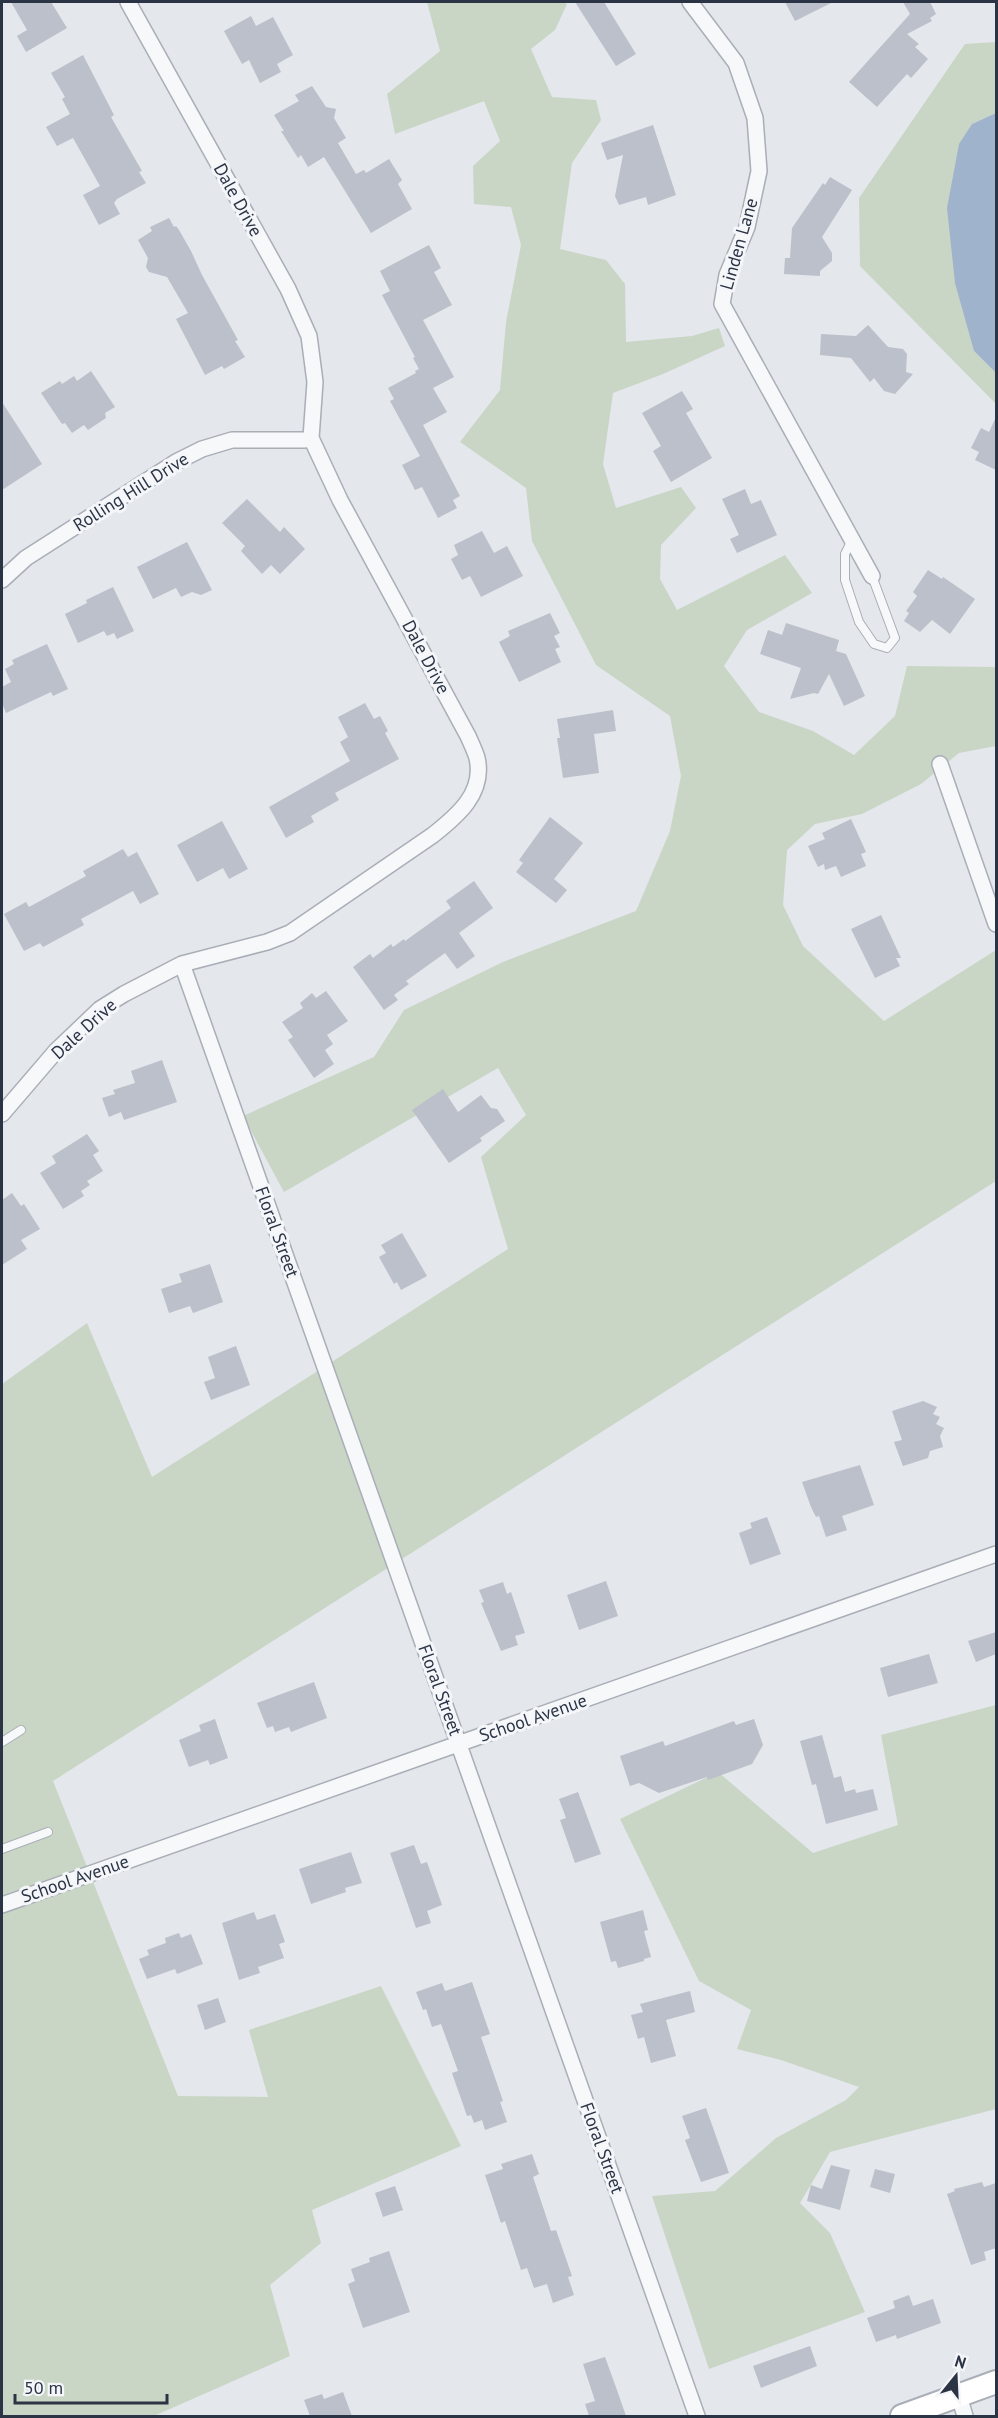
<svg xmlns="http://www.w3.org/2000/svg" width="998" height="2418" font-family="'PT Sans',sans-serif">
  <rect width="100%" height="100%" fill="#e4e7ec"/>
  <!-- green -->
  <path fill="#c9d6c5" d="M427,2h136l4,2 -12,26 -24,19 21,48 44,3 5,20 -29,43 -12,86 46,11 19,24 1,58 66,-6 27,-8 6,18 -62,28 -50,19 -10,71 13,44 65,-21 15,21 -35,37 -1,34 17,31 108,-55 27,38 -65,37 -23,36 35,46 54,19 41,24 41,-39 12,-50 89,1v79l-37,7 -38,31 -59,30 -47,10 -28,26 -4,55 20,41 81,75 112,-71v231l-943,600 125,315 90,1 -19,-67 132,-44 80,160 -149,64 9,33 -51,42 20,71 -136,60h-152v-1032l85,-61 65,154 356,-228 -27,-92 45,-42 -28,-47 -214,124 -41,-76 131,-59 30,-47 99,-48 133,-51 34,-80 11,-55 -11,-60 -74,-51 -64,-124 -6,-53 -66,-46 40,-52 6,-68 15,-77 -10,-38 -37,-3 -1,-38 27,-25 -16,-40 -89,33 -8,-40 53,-43z
    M996,42v71l-24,11 2,227 22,22v31l-136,-138 -1,-68 106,-154z
    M996,1705v404l-166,43 -30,51 30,30 35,79 -156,57 -57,-173 63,-5 61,-53 70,-38 13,-13 -78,-27 -44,-11 14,-39 -52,-29 -79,-162 98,-47 95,81 85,-28 -17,-90z"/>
  <!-- water -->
  <path fill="#9fb4cc" d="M996,113v260l-22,-22 -19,-68 -8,-75 12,-64 13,-20z"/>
  <!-- building -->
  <path fill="#bbc0ca" d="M11,2h40l16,26 -41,24 -9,-16 10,-6z
    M575,2h29l32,52 -20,12z
    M785,2h48l-38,19z
    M903,2h27l6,12 -6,4 2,3 -25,13 12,10 -4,3 13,12 -17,19 -4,-4 -30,33 -28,-25 61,-68z
    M251,16l5,10 17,-9 20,38 -16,9 4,8 -21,11 -11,-23 -7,4 -18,-33z
    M83,55l31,60 -3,2 31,54 -3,1 7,11 -29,16 -3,4 6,11 -21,11 -16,-30 17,-9 -27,-48 -16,8 -11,-19 24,-13 -8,-15 3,-2 -14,-24z
    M312,86l14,21 10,2 -2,9 12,20 -8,5 18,31 8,-4 2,3 23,-14 13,21 -4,4 14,25 -41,24 -47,-76 -16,10 -7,-12 -3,3 -17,-27h3l-10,-16 25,-14 -4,-6z
    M653,125l23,70 -28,10 -2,-8 -27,8 -4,-9 8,-41 -16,5 -6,-17z
    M830,177l22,13 -30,47 10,16v8l-12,10v5l-36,-2 1,-16h5l2,-30 31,-45 2,2z
    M169,218l5,9 2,-1 3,4 12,21 11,24 36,65 -3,1 10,16 -21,12 -2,-3 -17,9 -29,-56 12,-6 -21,-36 -18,-5 -3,-5 2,-9 -10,-18 14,-9 -2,-4z
    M429,245l12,23 -7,4 18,33 -29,15 31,57 -21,11 14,24 -24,13 37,71 -7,4 4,8 -19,10 -16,-31 -7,3 -13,-25 18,-9 -30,-55 4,-2 -6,-11 28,-15 -1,-2 4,-2 -6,-11 2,-1 -33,-62 8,-4 -10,-20z
    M868,325l20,22 15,2 4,5 -1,18 7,2 -18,20 -11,-3 -10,-13 -4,4 -19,-24 -31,-3 1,-21 35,2z
    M91,371l24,36 -10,6 1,5 -18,12 -4,-5 -12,8 -7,-10 -3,1 -21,-31 19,-12 2,3 12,-8 3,5z
    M682,391l11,18 -7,4 26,45 -41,24 -18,-31 8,-5 -19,-33z
    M2,402l40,62 -40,26z
    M996,417v53l-21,-10 4,-8 -8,-4 10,-20 8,4z
    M745,489l6,15 10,-4 16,35 -40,18 -7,-14 9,-4 -17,-36z
    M247,499l33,33 4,-5 21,22 -25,25 -9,-9 -9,9 -21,-23 4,-5 -23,-23z
    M482,531l12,22 13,-7 16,30 -42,21 -11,-21 -8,4 -11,-21 7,-4 -4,-10z
    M187,542l25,48 -11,5 -9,-3 -11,5 -5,-9 -23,11 -16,-32z
    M928,570l14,9 1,-2 32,22 -25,35 -18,-14 -12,12 -16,-11 5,-8 -3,-2 11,-15 -4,-4z
    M113,587l21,44 -17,8 -3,-6 -7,3 -3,-5 -26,12 -13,-29 22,-11 -1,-3z
    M550,613l10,20 -6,3 6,11 -5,2 6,13 -42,20 -20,-40 11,-6 -2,-5z
    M786,623l53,17 -3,11 10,3 19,42 -21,10 -15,-32 -11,20 -4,-1 -24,6 11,-31 -41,-14 8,-24 14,5z
    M47,644l21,45 -15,7 -2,-4 -45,21 -4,-10v-16l9,-5 -6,-13 9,-5 -2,-4z
    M365,703l9,16 6,-3 8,15 -3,2 14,26 -64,34 4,7 -28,16 3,6 -28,16 -17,-31 81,-46 -10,-19 8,-5 -10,-20z
    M613,710l3,21 -22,3 5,39 -36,5 -6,-40h3l-3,-19z
    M550,817l33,26 -29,36 13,11 -11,13 -40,-31 7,-9 -4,-3z
    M851,819l15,33 -5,2 5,12 -25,11 -5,-11 -11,4 -1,-6 -6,3 -10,-21 17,-7 -3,-6z
    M222,821l26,48 -19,10 -6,-11 -26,14 -20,-37z
    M123,849l5,8 9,-5 22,42 -19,10 -7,-13 -52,28 3,6 -41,22 -3,-4 -16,8 -20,-37 22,-12 3,5 57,-31 -3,-5z
    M474,881l19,27 -34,25 16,23 -18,13 -12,-16 -39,28 3,3 -15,11 4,5 -14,10 -31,-43 17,-13 3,4 18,-14 2,3 11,-8 1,2 46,-33 -5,-7z
    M881,915l20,43h-5l4,8 -25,12 -24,-49z
    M326,991l22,30 -21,14 6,9 -8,6 9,14 -20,14 -26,-38 5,-3 -11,-15 21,-14 -3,-5 12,-10 4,5z
    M162,1060l15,42 -53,18 -3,-8 -12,5 -7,-19 13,-4 -2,-4 22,-7 -4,-12z
    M443,1089l15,23 23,-17 10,13 6,1 8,12 -25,17 2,3 -33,22 -37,-53z
    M87,1134l12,17 -6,4 10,16 -16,10 3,4 -9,6 3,5 -21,13 -23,-36 16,-10 -4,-7z
    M12,1193l9,13 3,-2 16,25 -19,11 6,9 -25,16v-65z
    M402,1233l25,43 -26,14 -4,-8 -3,2 -15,-27 7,-4 -5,-8z
    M210,1264l13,38 -30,11 -3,-7 -21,7 -8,-24 21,-7 -3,-8z
    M236,1346l14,39 -39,15 -7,-18 11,-4 -7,-21z
    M923,1401l14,6 -4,7 7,3 -4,7 8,4 -4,8 3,11 -13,4 -2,7 -25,8 -9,-24 8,-2 -10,-29z
    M860,1465l14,40 -32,11 5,14 -21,7 -7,-21 -3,1 -5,-10 -9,-25z
    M767,1517l14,37 -31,11 -11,-32 13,-5 -2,-5z
    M606,1581l12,35 -39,14 -12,-35z
    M503,1582l4,12 4,-2 14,41 -10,3 3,9 -17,6 -20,-48 3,-1 -5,-12z
    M996,1632v22l-20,8 -8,-21z
    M929,1654l9,29 -50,14 -8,-29z
    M314,1682l13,36 -36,14 -2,-5 -14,5 -2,-6 -6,2 -10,-25z
    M215,1719l13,39 -18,7 -2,-5 -19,7 -10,-27 22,-9 -2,-6z
    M754,1719l9,26 -11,19 -44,16 -1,-3 -48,16 -20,-10 -9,3 -10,-30 43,-15 2,5 69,-25 2,4z
    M822,1735l12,43 7,-2 4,16 10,-3 1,4 17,-4 5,21 -52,14 -10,-40 -4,1 -12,-44z
    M578,1792l23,62 -26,9 -15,-43 6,-2 -7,-19z
    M414,1845l7,19 6,-2 15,43 -15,6 4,12 -15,5 -26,-75z
    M351,1852l11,31 -17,5 1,4 -35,12 -12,-35z
    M643,1910l5,20 -4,1 7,26 -7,2v2l-26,7 -2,-7 -5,1 -11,-40z
    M254,1912l3,8 18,-6 10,28 -6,2 5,14 -26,9 2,6 -21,7 -17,-57z
    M179,1933l2,5 10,-4 12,30 -26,10 -2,-5 -28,10 -8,-20 10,-4 -2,-5 19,-7 -1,-5z
    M472,1982l18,52 -9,3 22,64 -3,1 7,20 -22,8 -3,-10 -8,3 -3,-8 -4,1 -15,-43 6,-2 -17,-47 -9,3 -6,-18 -3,1 -7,-18 26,-9 3,8z
    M690,1991l5,21 -29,8 10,36 -25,7 -7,-26 -6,2 -7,-24 12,-3 -3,-8z
    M218,1998l8,24 -21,8 -8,-25z
    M706,2108l23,65 -28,9 -16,-42 5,-2 -8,-22z
    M532,2154l7,20 -6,3 18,54 5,-1 16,46 -4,1 6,18 -21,8 -6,-19 -13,4 -7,-20 -6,2 -16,-49 -4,2 -16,-48 18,-6 -2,-5z
    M831,2165l19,5 -10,40 -33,-9 4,-16 11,4z
    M875,2169l20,5 -5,19 -20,-6z
    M982,2182l2,5 12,-4v65l-12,4 2,8 -15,5 -24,-71 8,-3 -1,-2z
    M395,2186l8,24 -20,7 -8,-24z
    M389,2251l21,61 -47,16 -15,-44 7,-3 -4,-12 19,-7 -1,-4z
    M909,2295l4,11 20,-7 8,24 -44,16 -1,-4 -20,7 -9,-24 28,-10 -2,-7z
    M810,2346l7,20 -56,22 -8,-22z
    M605,2357l13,36 8,23h-37l-4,-12 10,-3 -12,-37z
    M343,2392l9,24h-42l-6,-16 18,-6 2,5z"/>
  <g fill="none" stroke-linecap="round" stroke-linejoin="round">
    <defs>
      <path id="lane" d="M852,540l-7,14v26l14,42 15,22 13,4 8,-10 -23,-62
        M2,1742l19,-12
        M2,1849l46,-17"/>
      <path id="street" d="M690,2l46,61 19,55 4,53 -12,56 -20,48 -5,29 150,272
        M2,580l24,-22 150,-96 26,-13 30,-9h73l6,-2
        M940,764l56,160
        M182,964l515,1452
        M2,1114l54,-63 44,-42 24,-15 58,-30 85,-22 23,-9 143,-98c24,-19 52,-42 44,-77 -2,-7 -6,-15 -9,-22l-128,-236 -29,-62 4,-56 -6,-46 -21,-47 -160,-287
        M2,1905l994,-351
        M959,2396l6,20"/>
      <path id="secondary" d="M902,2416l94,-34"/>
    </defs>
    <!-- lane casing -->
    <use href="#lane" stroke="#a9aeb7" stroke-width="10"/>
    <!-- street casing -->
    <use href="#street" stroke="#a9aeb7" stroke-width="18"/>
    <!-- secondary casing -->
    <use href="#secondary" stroke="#a9aeb7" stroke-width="26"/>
    <!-- lane -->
    <use href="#lane" stroke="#f7f8fa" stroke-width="8"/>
    <!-- street -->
    <use href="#street" stroke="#f7f8fa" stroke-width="15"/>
    <!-- secondary -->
    <use href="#secondary" stroke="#fff" stroke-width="22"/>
  </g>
  <g text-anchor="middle" stroke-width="6" stroke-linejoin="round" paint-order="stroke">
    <!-- street labels -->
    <g font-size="18" fill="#2b3445" stroke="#f4f6f9">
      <text transform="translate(238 200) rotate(61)" y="6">Dale Drive</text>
      <text transform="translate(739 244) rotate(-74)" y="6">Linden Lane</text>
      <text transform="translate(131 492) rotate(-32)" y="6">Rolling Hill Drive</text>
      <text transform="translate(426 657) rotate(62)" y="6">Dale Drive</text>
      <text transform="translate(84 1029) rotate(-42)" y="6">Dale Drive</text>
      <text transform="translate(277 1232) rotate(70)" y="6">Floral Street</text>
      <text transform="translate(440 1690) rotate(70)" y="6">Floral Street</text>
      <text transform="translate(533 1718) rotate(-19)" y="6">School Avenue</text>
      <text transform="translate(75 1879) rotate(-19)" y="6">School Avenue</text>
      <text transform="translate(602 2148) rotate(70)" y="6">Floral Street</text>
    </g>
  </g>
  <!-- border -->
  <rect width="998" height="2418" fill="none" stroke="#2b3445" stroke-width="6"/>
  <!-- north arrow -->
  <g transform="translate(956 2376) rotate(18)" stroke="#f4f6f9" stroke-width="4.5" paint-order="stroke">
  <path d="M0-4.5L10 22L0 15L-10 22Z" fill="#2b3445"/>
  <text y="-9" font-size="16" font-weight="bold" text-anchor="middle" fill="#2b3445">N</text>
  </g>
  <!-- scale -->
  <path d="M15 2394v9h152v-9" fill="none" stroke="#2b3445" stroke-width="3"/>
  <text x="24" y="2394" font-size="18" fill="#2b3445" stroke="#f4f6f9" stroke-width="4.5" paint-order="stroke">50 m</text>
</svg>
